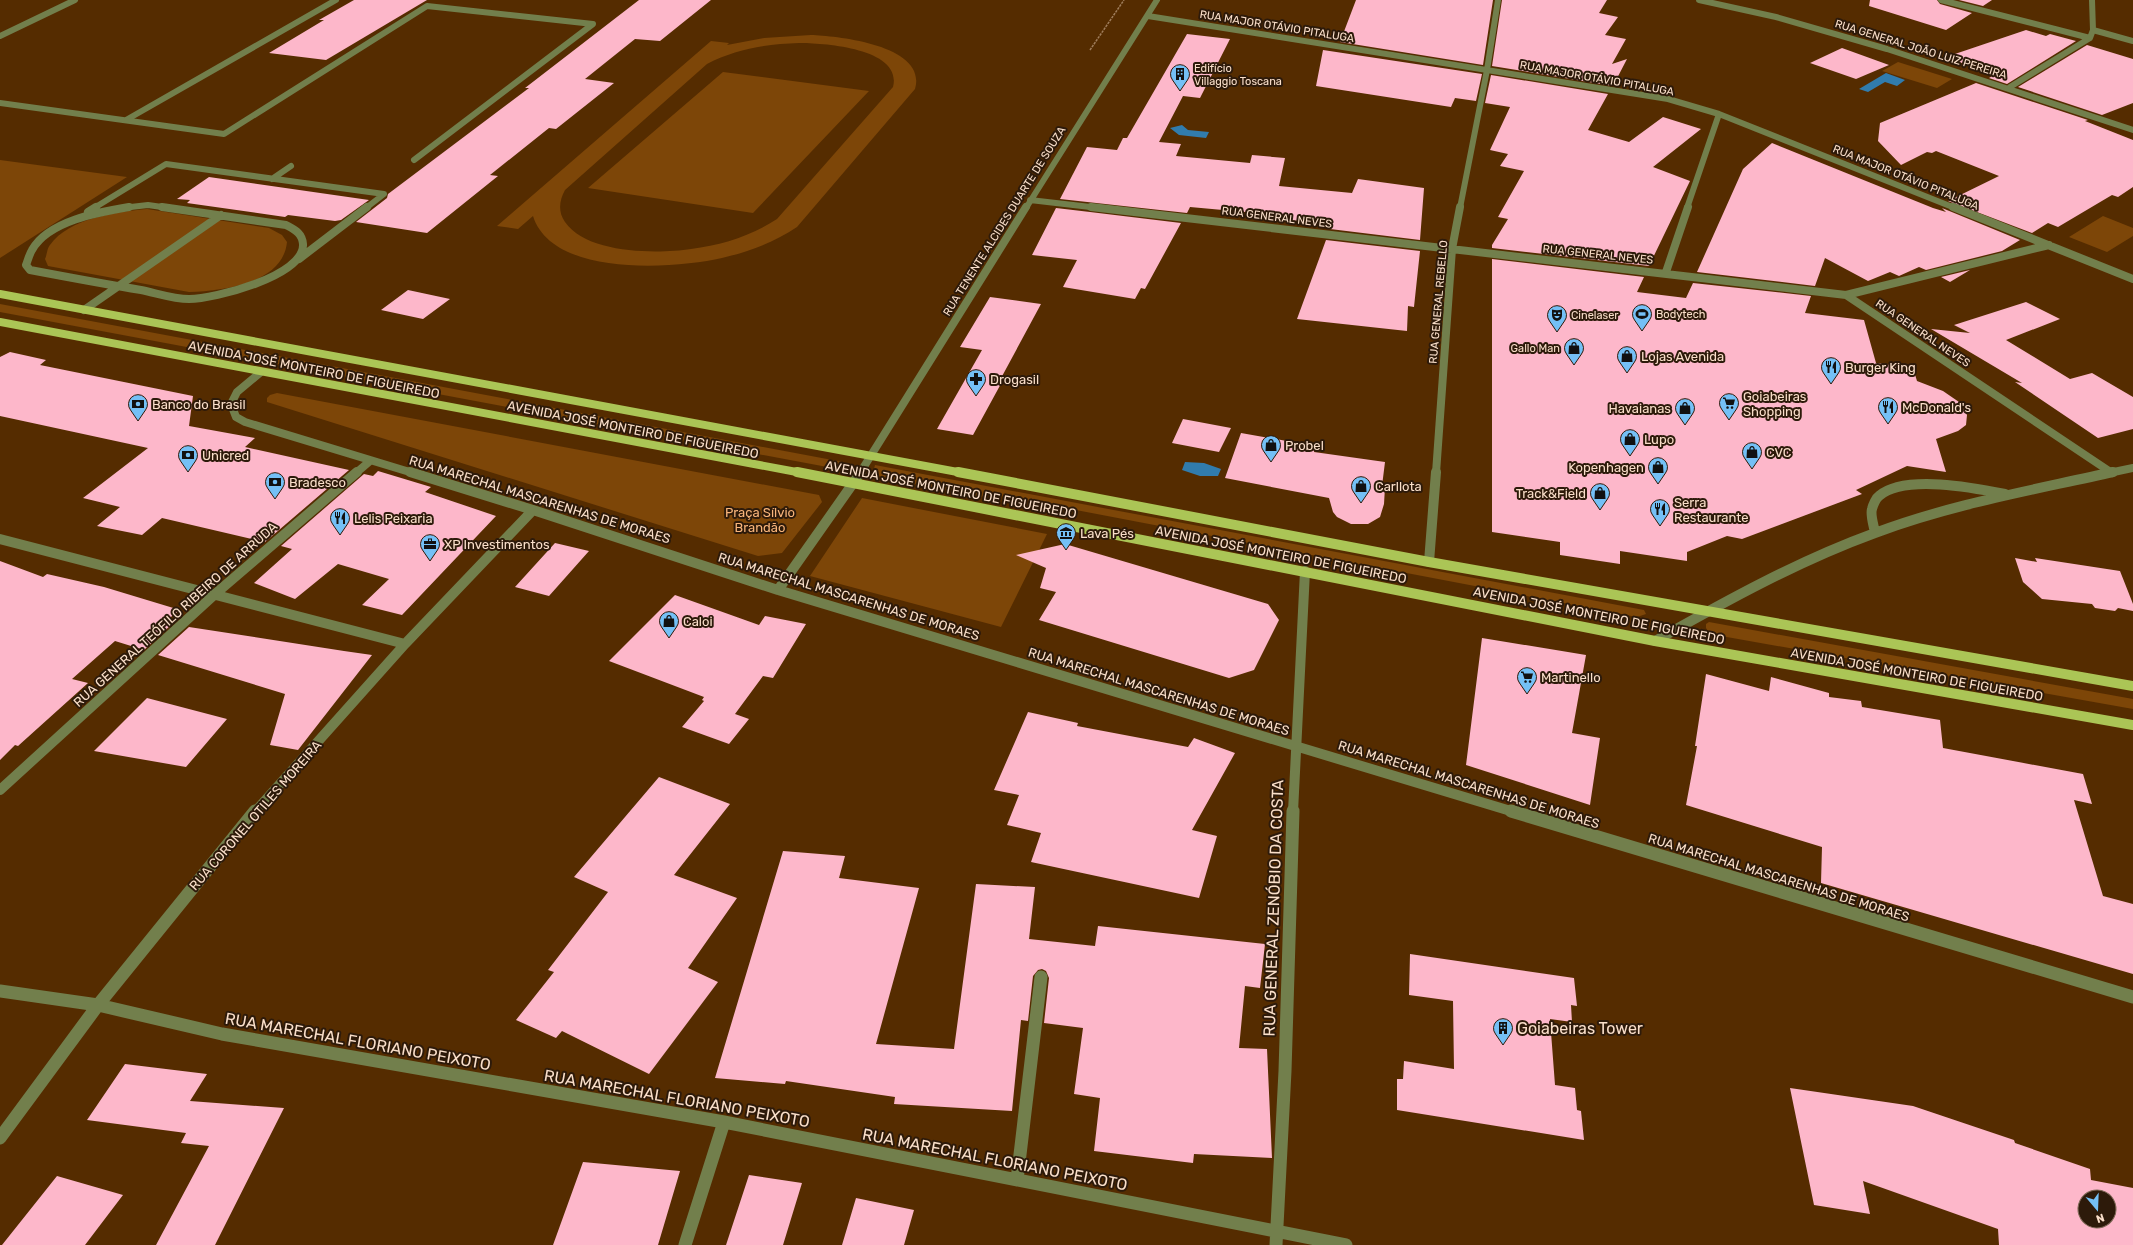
<svg xmlns="http://www.w3.org/2000/svg" width="2133" height="1245" font-family="Rubik,sans-serif">
  <rect width="100%" height="100%" fill="#552c00"/>
  <!-- green -->
  <path fill="#7d4608" fill-rule="evenodd" d="M811,35c26,1 117,10 104,54l-118,138c-22,15 -49,25 -75,31 -49,11 -170,19 -189,-42l-15,13 -21,-3 214,-185 18,2 -2,2 37,-7zM799,43c24,0 104,5 94,44l-116,132c-26,17 -55,26 -86,30 -34,5 -104,5 -126,-27 -7,-10 -6,-21 0,-32l142,-126c29,-15 60,-20 92,-21z
    M1898,62l54,17 -15,9 -55,-17z
    M723,72l146,19 -116,122 -165,-25z
    M0,160l127,17 -127,81z
    M147,209l122,19 13,7 5,7c-4,42 -65,49 -98,50l-141,-26 -3,-7c2,-4 2,-11 5,-14 19,-27 67,-33 97,-36z
    M2103,216l30,12v8l-26,16 -38,-15z
    M0,304l843,158 -5,7 -838,-157z
    M277,393l542,102 3,7 -40,51 -24,3 -491,-154v-4l3,-3z
    M875,465l769,145 2,4 -9,3 -582,-111 -66,-12 -8,3 -104,-21 -4,-3z
    M862,498l185,36 -46,93 -191,-51z
    M1709,622l424,77v10l-423,-75 -4,-6v-4z"/>
  <!-- water -->
  <path fill="#317cad" d="M1886,73l19,7 -8,6 -12,-4 -17,10 -9,-3z
    M1182,125l6,5 21,2 -3,6 -27,-3 -9,-7z
    M1185,462l19,1 17,6 -3,7h-18l-18,-6z"/>
  <!-- building -->
  <path fill="#fdb7ca" fill-rule="evenodd" d="M354,0h73l-101,60 -57,-7 55,-33h-5z
    M639,0h72l-51,41 -25,-2 -50,40 29,4 -58,46 -7,-1 -59,47 8,1 -71,57 -71,-11 31,-24 1,-4 141,-106h-4z
    M1356,0h137l-10,65 -143,-23z
    M1502,0h105l-8,13 19,4 -13,18 21,4 -14,25 15,-5 -14,27 -121,-20z
    M1870,0h67l3,4 32,9 -26,17 -77,-24z
    M1959,0h33l-9,6z
    M2026,30l20,6 4,-2 26,7 -69,43 -18,-6 5,-3 -48,-18z
    M1187,34l43,5 -30,59 -17,-2 -24,46 22,2 -5,12 74,7 2,-8 33,3 -6,28 73,7 6,-14 66,9 -4,52 -90,-11 2,-5 -76,-7v-4l-66,-6 -3,6 -127,-14 27,-52 30,3 6,-12h4z
    M2087,45l46,14v44l-31,12 -84,-28z
    M1842,48l47,17 -33,14 -46,-16z
    M1323,50l159,24 -6,27 -21,-3 -4,9 -135,-21z
    M1491,75l117,19 -20,36 41,12 34,-25 38,12 -48,38 37,14 -41,85 -157,-18v-3l16,-26 -10,-2 26,-46 -24,-5 8,-12 -18,-4 20,-43 -25,-4z
    M1976,83l112,37 -3,1 48,19v47l-15,10 -6,-2 -54,32 -10,-4 -16,10 -84,-32 51,-25 -63,-25 -4,2 -5,-1 -26,13 -23,-24 2,-18z
    M1772,143l161,65 13,4 -4,-4 78,32 -18,11 -76,19 -7,-3 -20,9 -9,-4 -22,9 -43,-23 -10,28 -118,-14 46,-103z
    M209,177l160,23 -28,20 -6,1 -47,-6 -3,2 -98,-14 3,-3 -13,-1z
    M1056,208l34,4 91,11 -36,66 -4,-1 -6,11 -72,-12 14,-27 -45,-5z
    M1326,240l94,11 -6,56 -6,-1 -1,25 -110,-12z
    M1492,259l152,18 -7,15 49,6 7,-15 118,13 -6,17 59,7 12,43 37,5 4,13 26,10 16,11 8,13 -1,10 -8,6 -22,8 10,33 -39,-6 -51,24 6,4 -120,45 -15,-3 -40,16v9l-67,-10v13l-60,-9v-13l-68,-10z
    M1970,270l-20,12 -9,-5z
    M408,290l42,9 -27,20 -42,-9z
    M990,297l51,7 -41,76h3l-30,55 -36,-6 45,-79 -22,-3z
    M2026,302l34,17 -54,21 64,39 22,-6 41,24v32l-35,9 -83,-56 7,1 -91,-54 39,4 -16,-8z
    M10,352l36,8 -6,5 153,31 -4,30 66,12 -10,9 104,23 -84,72 -103,-24 -20,17 -45,-9 23,-19 -37,-9 65,-50 -148,-32v-59z
    M1183,419l48,9 -12,24 -47,-9z
    M1241,433l74,13 -1,6 71,10 -3,24 3,1 -1,17 -4,13 -12,7h-17l-14,-7 -4,-5 -4,-14 -104,-20z
    M378,471l53,16 -6,5 71,24 -94,99 -40,-10 27,-26 -51,-15 -43,35 -41,-16 38,-34 -11,-3 83,-72 9,2z
    M555,543l34,8 -40,45 -34,-9z
    M1065,544l203,60 11,16 -25,50 -25,8 -190,-58 17,-28 -16,-4 6,-20 -30,-13z
    M2015,558l22,4 -2,-4 85,13 13,33v7l-15,-3 -3,3 -20,-3 -3,-4 -50,-5 -19,-17z
    M0,561l43,16 4,-3 57,13 76,23 -17,13 9,1 -28,26 -29,-9 -43,38 16,4 -70,63 -3,-1 -15,15z
    M675,595l84,30 6,-9 41,8 -33,54 -10,-2 -28,38 14,5 -20,25 -47,-17 22,-26 -2,-1 2,-3 -95,-36z
    M189,627l155,24 28,4 -74,95 -28,-5 15,-51 -127,-39z
    M1482,638l104,17 -14,78 28,5 -10,67 -124,-40z
    M1706,674l63,17 2,-14 58,16v4l32,4 1,6 78,13 3,28 140,26 9,30 -18,-4 29,96 30,8v70l-312,-91 1,-36 -136,-42 11,-59h-2z
    M147,698l80,21 -41,48 -92,-16z
    M1028,712l50,11 -1,3 111,21 6,-9 41,15 -43,77 25,6 -18,62 -168,-36 10,-29 -34,-8 12,-30 -25,-5z
    M659,777l71,27 -56,71 63,23 -49,70 30,14 -69,92 -87,-43 -6,7 -40,-18 38,-48 -6,-2 60,-78 -34,-15z
    M783,851l62,5 -6,22 80,10 -43,156 78,5 22,-165 59,3 -6,52 66,7 3,-20 167,18 -5,44 -15,-2 -6,62 28,1 5,109 -78,-4 -1,9 -99,-12 6,-53 -26,-4 9,-66 -39,-5 5,-45 -3,-7 -4,-2 -4,1 -5,6 -5,45 -7,-1 -9,91 -118,-7 1,-7 -109,-16 -1,3 -70,-6z
    M1410,954l164,24 3,28 -6,-1 1,17 -22,-3 5,66 20,3 2,22 4,1 3,29 -187,-30v-31h6l1,-18 50,8 -1,-68 -44,-6z
    M125,1064l82,10 -17,27 94,7 -69,137h-59l53,-99 -28,-3 5,-10 -99,-13z
    M1790,1088l123,18 101,34 1,3 75,26 1,11 42,8v57h-134l-1,-16 -135,-48 7,33 -56,-9zM2085,1197h24v24h-24z
    M583,1162l97,9 -22,74h-105z
    M749,1175l53,8 -19,62h-57z
    M57,1176l66,19 -38,50h-83z
    M856,1198l58,12 -10,35h-62z"/>
  <g fill="none" stroke-linecap="round" stroke-linejoin="round">
    <!-- path -->
    <path stroke="#9f7d5b" stroke-width="1.5" stroke-dasharray="2.5 1" stroke-linecap="butt" d="M1090,50l34,-50"/>
    <!-- minor-far3 -->
    <path stroke="#727f4c" stroke-width="6" d="M1699,0l77,17 111,32 246,81
      M1941,0l149,38
      M1148,16l520,83 51,15 236,94
      M2093,30l40,11
      M0,36l75,-36
      M2010,87l80,-49 3,-8 -1,-30
      M0,103l224,31 203,-128 166,18 -179,136
      M126,120l210,-120
      M272,179l19,-13
      M1030,200l69,8
      M94,208l72,-44 218,30 -18,14
      M122,208l26,-3 21,3
      M1026,208l131,-208
      M1460,208l27,-138 11,-70
      M1687,208l32,-94"/>
    <!-- minor-far2 -->
    <path stroke="#727f4c" stroke-width="8" d="M129,207c-30,5 -81,14 -97,43 -3,5 -4,10 -6,15l4,5c37,7 74,14 111,20 15,3 33,9 48,9 25,0 116,-23 114,-55 -1,-11 -8,-14 -17,-19l-124,-18
      M1091,207l755,88 266,178
      M1953,207l180,72
      M88,212l8,-5
      M299,259l68,-52
      M1666,272l22,-65
      M1846,295l203,-50
      M84,310l137,-95
      M261,372l-24,20 -6,12 5,13 9,5 168,51
      M356,473l14,-12
      M860,473l166,-266
      M1436,473l16,-224 8,-42
      M2109,473l24,-5"/>
    <!-- minor-far1 -->
    <path stroke="#727f4c" stroke-width="10" d="M410,472l123,38 245,80 736,222
      M1875,533c-1,-7 -5,-18 -3,-24 1,-4 4,-11 7,-13 25,-22 96,-8 126,-2
      M0,539l405,105
      M1429,562l7,-90
      M778,590l83,-118
      M1655,641c71,-40 143,-80 220,-108 77,-29 159,-43 238,-61
      M0,790l214,-195 143,-123
      M255,812l150,-168 128,-134
      M1293,812l12,-241"/>
    <!-- minor -->
    <path stroke="#727f4c" stroke-width="13" d="M1511,811l622,186
      M0,991l98,14 124,29 502,88 622,123
      M0,1138l98,-133 157,-194
      M1017,1180l24,-203
      M685,1245l39,-123
      M1276,1245l9,-174 8,-260"/>
    <!-- major-far1 -->
    <path stroke="#abc556" stroke-width="8" d="M0,294l963,179
      M0,322l802,151"/>
    <!-- major -->
    <path stroke="#abc556" stroke-width="10" d="M797,472l858,169 478,84
      M958,472l471,90 704,124"/>
  </g>
  <!-- icons -->
  <defs>
    <symbol id="building-pin" viewBox="-11 -11 22 30"><path d="M0 17L-7.5 6A9.5 9.5 0 1 1 7.5 6Z" fill="#74c0f6" stroke="#2d1a0a"/><path d="M-4-6H4V6H1V3H-1V6H-4ZM-2.5-4.3h1.7v1.8h-1.7ZM.8-4.3h1.7v1.8H.8ZM-2.5-1h1.7V.8h-1.7ZM.8-1h1.7V.8H.8Z" fill="#111"/></symbol>
    <symbol id="stadium-pin" viewBox="-11 -11 22 30"><path d="M0 17L-7.5 6A9.5 9.5 0 1 1 7.5 6Z" fill="#74c0f6" stroke="#2d1a0a"/><path d="M0-5a6.5 5 0 1 0 0 10a6.5 5 0 1 0 0-10ZM-3.5-1.8h7v3.6h-7Z" fill="#111"/></symbol>
    <symbol id="theatre-pin" viewBox="-11 -11 22 30"><path d="M0 17L-7.5 6A9.5 9.5 0 1 1 7.5 6Z" fill="#74c0f6" stroke="#2d1a0a"/><path d="M-5-5.5Q0-4 5-5.5V0Q5 5 0 6Q-5 5-5 0ZM-3.3-2.5H-1v1.5H-3.3ZM1-2.5H3.3v1.5H1ZM-2.8 1Q0 5.5 2.8 1Z" fill="#111"/></symbol>
    <symbol id="shop-pin" viewBox="-11 -11 22 30"><path d="M0 17L-7.5 6A9.5 9.5 0 1 1 7.5 6Z" fill="#74c0f6" stroke="#2d1a0a"/><path d="M-5-2.5h2.3a2.7 3.5 0 0 1 5.4 0H5L5.5 6h-11ZM-1.5-2.5h3a1.5 2.3 0 0 0-3 0Z" fill="#111"/></symbol>
    <symbol id="restaurant-pin" viewBox="-11 -11 22 30"><path d="M0 17L-7.5 6A9.5 9.5 0 1 1 7.5 6Z" fill="#74c0f6" stroke="#2d1a0a"/><path d="M-5-6h1v4h1v-4h1v4h1v-4h1v5L-1.5 .5V6h-2V.5L-5-1ZM5-6V6H3V1.5H1.5Q1.5-4 5-6Z" fill="#111"/></symbol>
    <symbol id="pharmacy-pin" viewBox="-11 -11 22 30"><path d="M0 17L-7.5 6A9.5 9.5 0 1 1 7.5 6Z" fill="#74c0f6" stroke="#2d1a0a"/><path d="M-2-6h4v4h4v4h-4v4h-4v-4h-4v-4h4Z" fill="#111"/></symbol>
    <symbol id="supermarket-pin" viewBox="-11 -11 22 30"><path d="M0 17L-7.5 6A9.5 9.5 0 1 1 7.5 6Z" fill="#74c0f6" stroke="#2d1a0a"/><path d="M-6-5.5h2.5l.6 2H6L4.5 2H-2.5L-4.4-4H-6ZM-1.5 3.2a1.3 1.3 0 1 0 .1 0ZM3 3.2a1.3 1.3 0 1 0 .1 0Z" fill="#111"/></symbol>
    <symbol id="bank-pin" viewBox="-11 -11 22 30"><path d="M0 17L-7.5 6A9.5 9.5 0 1 1 7.5 6Z" fill="#74c0f6" stroke="#2d1a0a"/><path d="M-6-4H6V4H-6ZM0-2.3a2.3 2.3 0 1 0 0 4.6a2.3 2.3 0 1 0 0-4.6Z" fill="#111"/></symbol>
    <symbol id="museum-pin" viewBox="-11 -11 22 30"><path d="M0 17L-7.5 6A9.5 9.5 0 1 1 7.5 6Z" fill="#74c0f6" stroke="#2d1a0a"/><path d="M0-6L6-3V-2H-6V-3ZM-5-1h2V3h-2ZM-1-1h2V3h-2ZM3-1h2V3H3ZM-6 4H6V6H-6Z" fill="#111"/></symbol>
    <symbol id="office-pin" viewBox="-11 -11 22 30"><path d="M0 17L-7.5 6A9.5 9.5 0 1 1 7.5 6Z" fill="#74c0f6" stroke="#2d1a0a"/><path d="M-6-3h4V-5.5h4V-3h4V5H-6ZM-1-4.5V-3h2v-1.5ZM-6 0V1H6V0Z" fill="#111"/></symbol>
  </defs>
  <g fill-rule="evenodd">
    <use href="#building-pin" x="1169" y="63" width="22" height="30"/>
    <use href="#stadium-pin" x="1631" y="303" width="22" height="30"/>
    <use href="#theatre-pin" x="1546" y="304" width="22" height="30"/>
    <use href="#shop-pin" x="1563" y="337" width="22" height="30"/>
    <use href="#shop-pin" x="1616" y="345" width="22" height="30"/>
    <use href="#restaurant-pin" x="1820" y="356" width="22" height="30"/>
    <use href="#pharmacy-pin" x="965" y="368" width="22" height="30"/>
    <use href="#supermarket-pin" x="1718" y="392" width="22" height="30"/>
    <use href="#bank-pin" x="127" y="393" width="22" height="30"/>
    <use href="#restaurant-pin" x="1877" y="396" width="22" height="30"/>
    <use href="#shop-pin" x="1674" y="397" width="22" height="30"/>
    <use href="#shop-pin" x="1619" y="428" width="22" height="30"/>
    <use href="#shop-pin" x="1260" y="434" width="22" height="30"/>
    <use href="#shop-pin" x="1741" y="441" width="22" height="30"/>
    <use href="#bank-pin" x="177" y="444" width="22" height="30"/>
    <use href="#shop-pin" x="1647" y="456" width="22" height="30"/>
    <use href="#bank-pin" x="264" y="471" width="22" height="30"/>
    <use href="#shop-pin" x="1350" y="475" width="22" height="30"/>
    <use href="#shop-pin" x="1589" y="482" width="22" height="30"/>
    <use href="#restaurant-pin" x="1649" y="498" width="22" height="30"/>
    <use href="#restaurant-pin" x="329" y="507" width="22" height="30"/>
    <use href="#museum-pin" x="1055" y="522" width="22" height="30"/>
    <use href="#office-pin" x="419" y="533" width="22" height="30"/>
    <use href="#shop-pin" x="658" y="610" width="22" height="30"/>
    <use href="#supermarket-pin" x="1516" y="666" width="22" height="30"/>
    <use href="#building-pin" x="1492" y="1017" width="22" height="30"/>
  </g>
  <g text-anchor="middle" stroke-width="4" stroke-linejoin="round" paint-order="stroke">
    <!-- far-street labels -->
    <g font-size="11" fill="#fadfca" stroke="#2d1a0a">
      <text transform="translate(1277 26) rotate(9)" y="4">RUA MAJOR OTÁVIO PITALUGA</text>
      <text transform="translate(1921 49) rotate(17)" y="4">RUA GENERAL JOÃO LUIZ PEREIRA</text>
      <text transform="translate(1597 78) rotate(10)" y="4">RUA MAJOR OTÁVIO PITALUGA</text>
      <text transform="translate(1906 177) rotate(22)" y="4">RUA MAJOR OTÁVIO PITALUGA</text>
      <text transform="translate(1277 217) rotate(7)" y="4">RUA GENERAL NEVES</text>
      <text transform="translate(1004 221) rotate(-58)" y="4">RUA TENENTE ALCIDES DUARTE DE SOUZA</text>
      <text transform="translate(1598 254) rotate(6)" y="4">RUA GENERAL NEVES</text>
      <text transform="translate(1438 302) rotate(-85)" y="4">RUA GENERAL REBELLO</text>
      <text transform="translate(1923 333) rotate(34)" y="4">RUA GENERAL NEVES</text>
    </g>
    <!-- far-poi labels -->
    <g font-size="11" fill="#fadfca" stroke="#2d1a0a" text-anchor="start">
      <text x="1194" y="72">Edifício<tspan x="1194" dy="13">Villaggio Toscana</tspan></text>
      <text x="1656" y="318">Bodytech</text>
      <text x="1571" y="319">Cinelaser</text>
      <text x="1560" y="352" text-anchor="end">Gallo Man</text>
    </g>
    <!-- poi labels -->
    <g font-size="13" fill="#fadfca" stroke="#2d1a0a" text-anchor="start">
      <text x="1641" y="361">Lojas Avenida</text>
      <text x="1845" y="372">Burger King</text>
      <text x="990" y="384">Drogasil</text>
      <text x="1743" y="401">Goiabeiras<tspan x="1743" dy="15">Shopping</tspan></text>
      <text x="152" y="409">Banco do Brasil</text>
      <text x="1902" y="412">McDonald's</text>
      <text x="1671" y="413" text-anchor="end">Havaianas</text>
      <text x="1644" y="444">Lupo</text>
      <text x="1285" y="450">Probel</text>
      <text x="1766" y="457">CVC</text>
      <text x="202" y="460">Unicred</text>
      <text x="1644" y="472" text-anchor="end">Kopenhagen</text>
      <text x="289" y="487">Bradesco</text>
      <text x="1375" y="491">Carllota</text>
      <text x="1586" y="498" text-anchor="end">Track&amp;Field</text>
      <text x="1674" y="507">Serra<tspan x="1674" dy="15">Restaurante</tspan></text>
      <text x="354" y="523">Lelis Peixaria</text>
      <text x="1080" y="538">Lava Pés</text>
      <text x="444" y="549">XP Investimentos</text>
      <text x="683" y="626">Caloi</text>
      <text x="1541" y="682">Martinello</text>
    </g>
    <!-- street labels -->
    <g font-size="13" fill="#fadfca" stroke="#2d1a0a">
      <text transform="translate(314 369) rotate(11)" y="5">AVENIDA JOSÉ MONTEIRO DE FIGUEIREDO</text>
      <text transform="translate(633 429) rotate(11)" y="5">AVENIDA JOSÉ MONTEIRO DE FIGUEIREDO</text>
      <text transform="translate(951 489) rotate(11)" y="5">AVENIDA JOSÉ MONTEIRO DE FIGUEIREDO</text>
      <text transform="translate(540 499) rotate(17)" y="5">RUA MARECHAL MASCARENHAS DE MORAES</text>
      <text transform="translate(1281 554) rotate(11)" y="5">AVENIDA JOSÉ MONTEIRO DE FIGUEIREDO</text>
      <text transform="translate(849 596) rotate(17)" y="5">RUA MARECHAL MASCARENHAS DE MORAES</text>
      <text transform="translate(175 614) rotate(-42)" y="5">RUA GENERAL TEÓFILO RIBEIRO DE ARRUDA</text>
      <text transform="translate(1599 615) rotate(11)" y="5">AVENIDA JOSÉ MONTEIRO DE FIGUEIREDO</text>
      <text transform="translate(1917 674) rotate(10)" y="5">AVENIDA JOSÉ MONTEIRO DE FIGUEIREDO</text>
      <text transform="translate(1159 691) rotate(17)" y="5">RUA MARECHAL MASCARENHAS DE MORAES</text>
      <text transform="translate(1469 784) rotate(17)" y="5">RUA MARECHAL MASCARENHAS DE MORAES</text>
      <text transform="translate(255 815) rotate(-49)" y="5">RUA CORONEL OTILES MOREIRA</text>
      <text transform="translate(1779 877) rotate(17)" y="5">RUA MARECHAL MASCARENHAS DE MORAES</text>
    </g>
    <!-- park labels -->
    <g font-size="13" fill="#f9b57b" stroke="#2d1a0a">
      <text x="760" y="517">Praça Sílvio<tspan x="760" dy="15">Brandão</tspan></text>
    </g>
    <!-- near-street labels -->
    <g font-size="16" fill="#fadfca" stroke="#2d1a0a">
      <text transform="translate(1273 908) rotate(-88)" y="6">RUA GENERAL ZENÓBIO DA COSTA</text>
      <text transform="translate(358 1041) rotate(10)" y="6">RUA MARECHAL FLORIANO PEIXOTO</text>
      <text transform="translate(677 1098) rotate(10)" y="6">RUA MARECHAL FLORIANO PEIXOTO</text>
      <text transform="translate(995 1159) rotate(11)" y="6">RUA MARECHAL FLORIANO PEIXOTO</text>
    </g>
    <!-- near-poi labels -->
    <g font-size="16" fill="#fadfca" stroke="#2d1a0a" text-anchor="start">
      <text x="1517" y="1034">Goiabeiras Tower</text>
    </g>
  </g>
  <!-- north arrow -->
  <g transform="translate(2097 1209) rotate(161)"><circle r="19" fill="#2d1a0a" stroke="#7f6957"/>
  <path d="M0-3L7 15L0 10L-7 15Z" fill="#74c0f6"/>
  <text y="-6" font-size="11" font-weight="bold" text-anchor="middle" fill="#fadfca">N</text>
  </g>
</svg>
